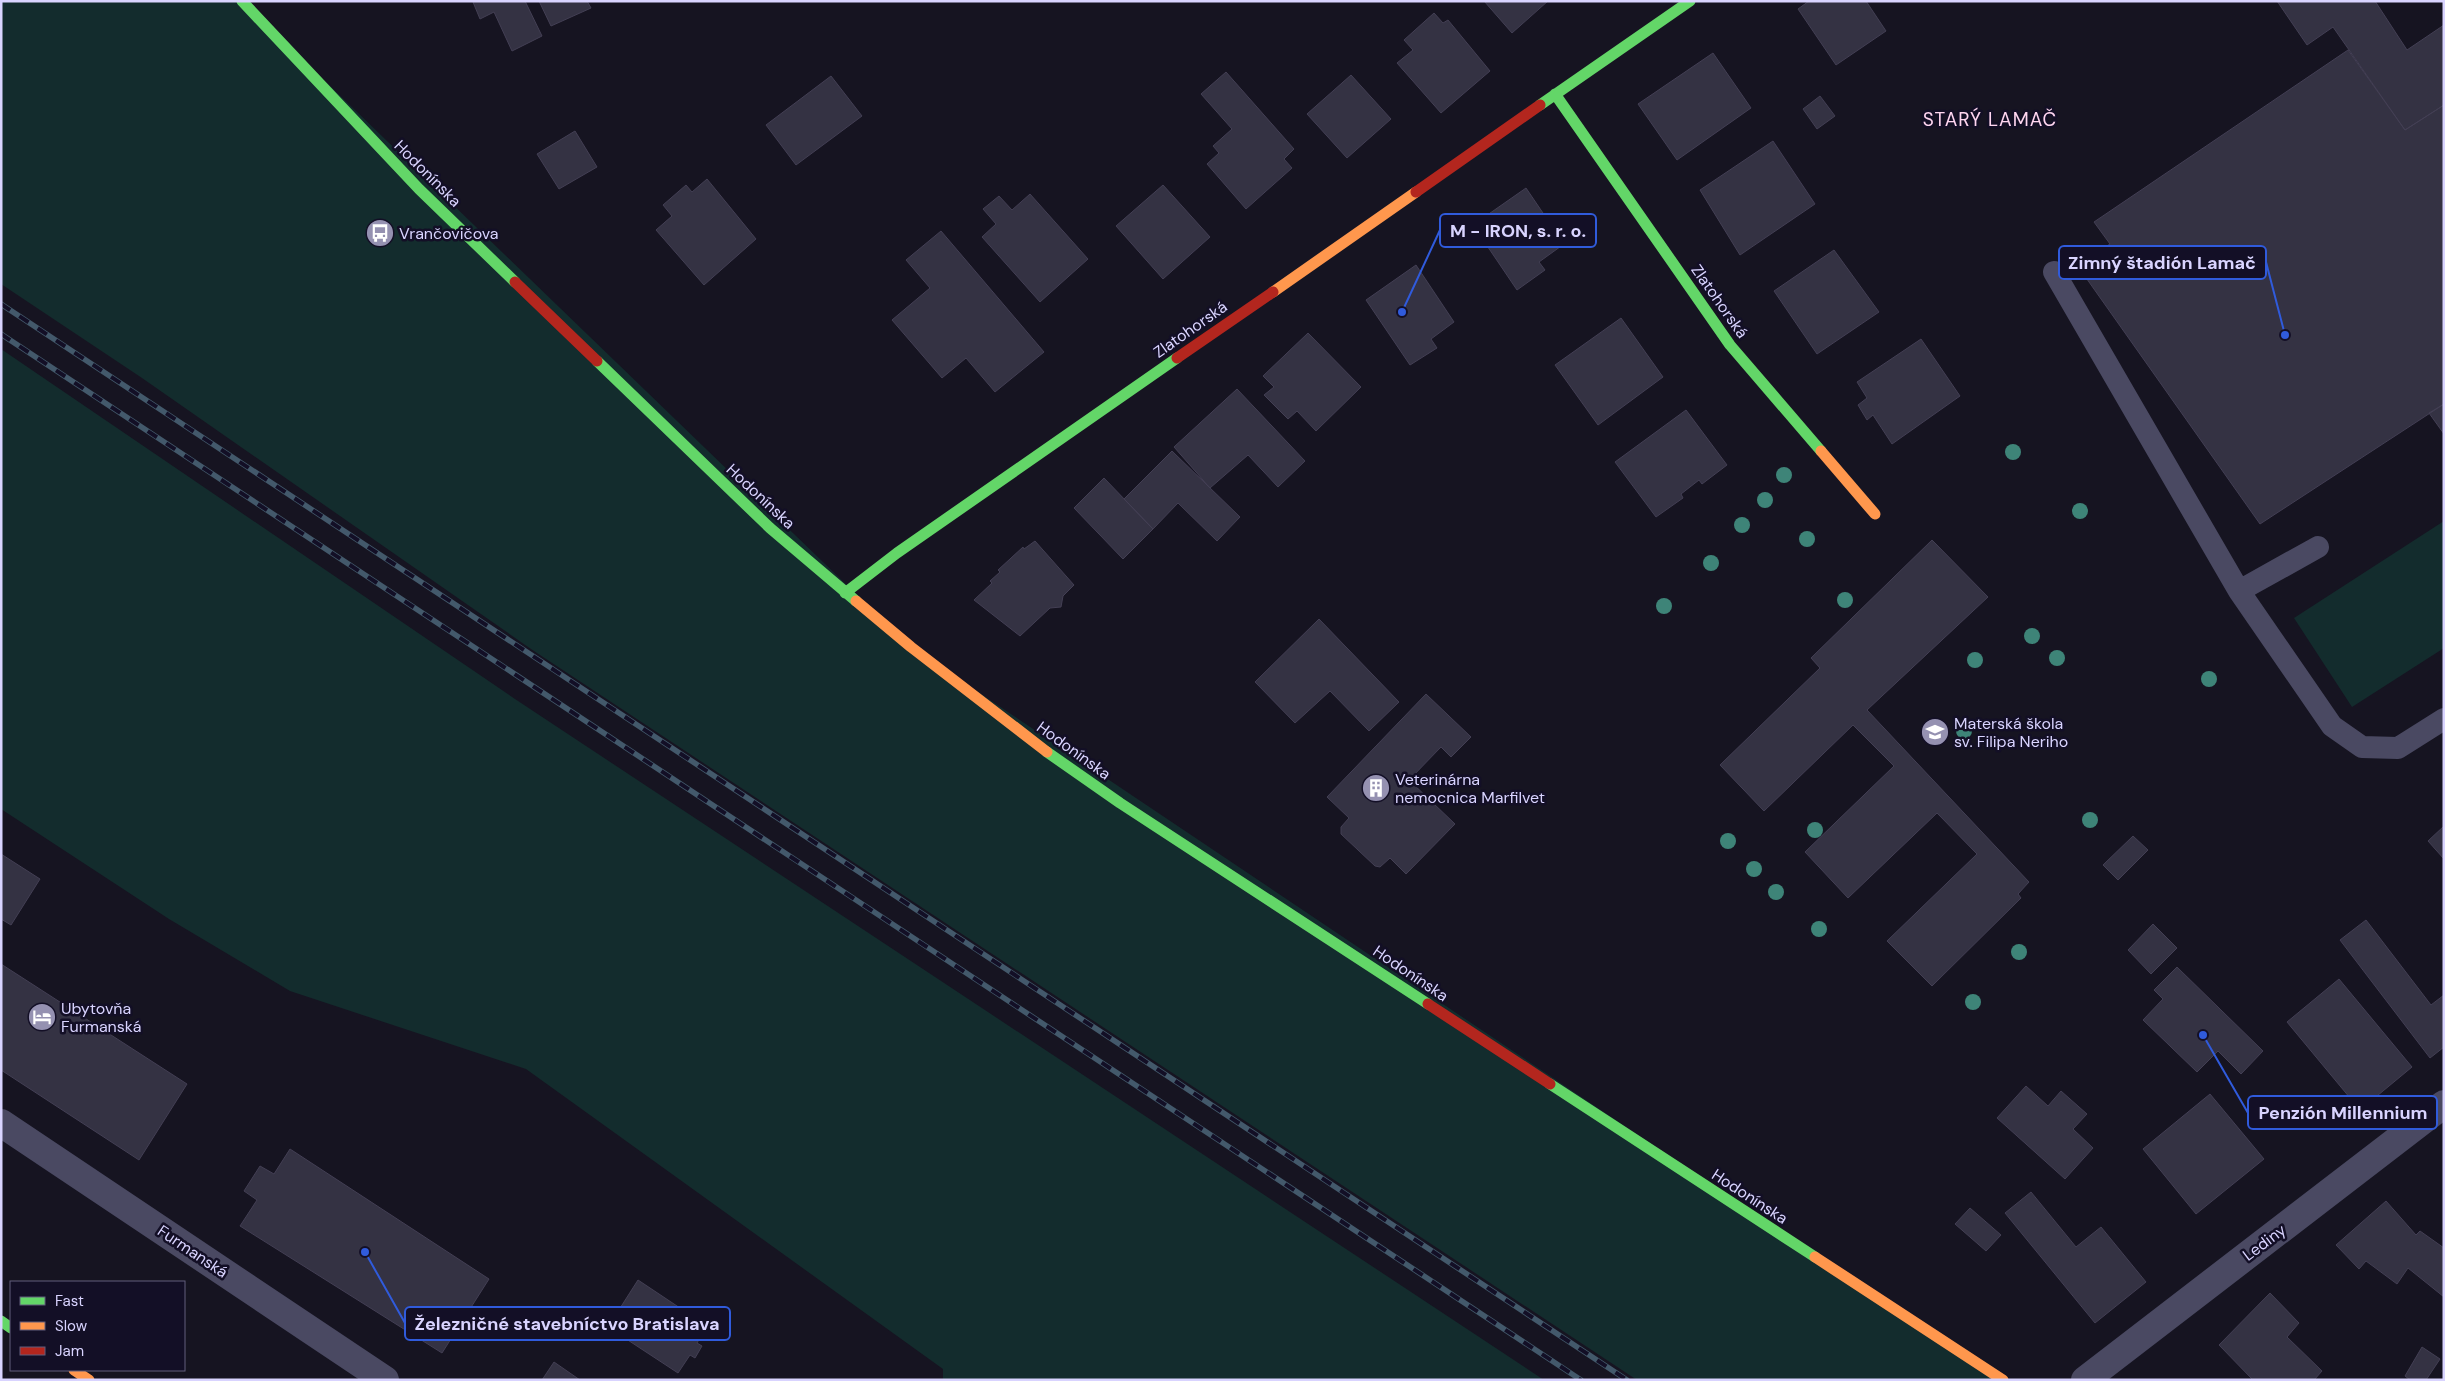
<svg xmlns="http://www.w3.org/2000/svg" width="2445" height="1381" font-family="'DM Sans',sans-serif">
  <rect width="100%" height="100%" fill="#161421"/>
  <!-- green -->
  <path fill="#132c2d" d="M1,1h241l669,646 1092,733h-366l-1106,-731 -389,-271 -141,-94z
    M1,349l514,350 1029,681h-601v-11l-417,-300 -236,-78 -121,-72 -168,-110z
    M2444,521v127l-92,59 -58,-89z"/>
  <!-- building -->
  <path fill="#343243" stroke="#433f54" d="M475,1h50l17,35 -30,15 -18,-39 -14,7 -7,-17z
    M539,1h48l4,7 -40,18z
    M1484,1h64l-36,32z
    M1809,1h57l20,30 -50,34 -38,-56z
    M2277,1h98l32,49 37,-25v80l-39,25 -72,-103 -26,18z
    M1434,13l9,10 5,-3 42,51 -49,42 -44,-50 16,-13 -9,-10z
    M2348,50l57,80 39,-25v299l-184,120 -183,-259 33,-21 -16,-22z
    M1713,53l38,55 -74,52 -39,-56z
    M1226,72l68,77 -10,10 8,9 -46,41 -39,-45 12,-11 -6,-7 19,-17 -31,-35z
    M1351,75l40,44 -44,39 -40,-44z
    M831,76l31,40 -66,49 -30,-40z
    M1820,96l15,20 -18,13 -14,-20z
    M575,131l22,36 -38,22 -22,-35z
    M1773,141l42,63 -75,51 -40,-65z
    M707,179l49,60 -52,46 -48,-55 16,-14 -9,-11 23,-20 6,7z
    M1163,185l47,52 -47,42 -47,-53z
    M1526,188l38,56 -25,18 6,8 -28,20 -44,-65z
    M1030,194l58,65 -48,43 -58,-65 14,-13 -13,-15 16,-13 13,14z
    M941,231l103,121 -49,40 -29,-34 -24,20 -50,-58 38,-32 -24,-28z
    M1834,250l45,62 -62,42 -43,-63z
    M1416,265l38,57 -23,17 6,9 -27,17 -44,-65z
    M1621,318l42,59 -65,48 -43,-60z
    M1308,333l53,54 -45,44 -19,-20 -9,8 -24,-24 10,-8 -11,-11z
    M1921,339l39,57 -68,48 -19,-29 -6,5 -9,-15 9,-7 -10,-16z
    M1237,389l68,72 -27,26 -30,-32 -38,33 -36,-41z
    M2444,404v30l-15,-21z
    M1686,410l41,55 -25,19 -3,-4 -18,14 2,4 -27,19 -41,-55z
    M1172,451l68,66 -23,24 -39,-38 -25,26 -29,-30z
    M1104,478l49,51 -30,30 -49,-51z
    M1932,540l56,57 -121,113 162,172 -11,12 3,4 -89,88 -45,-45 90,-87 -40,-41 -89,85 -43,-46 89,-86 -41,-41 -89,86 -44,-46 100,-97 -9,-10z
    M1035,541l39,44 -11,11 -2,11 -11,1 -30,28 -46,-36 18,-17 -2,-2 10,-9 -2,-2 25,-23 1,2z
    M1319,619l80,83 -30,29 -39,-40 -35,32 -40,-41z
    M1426,694l45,43 -20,20 -10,-10 -32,33 46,44 -49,50 -16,-16 -10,9 -5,-1 -34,-32v-7l8,-9 -22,-21z
    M2444,826v33l-16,-18z
    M2133,836l15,14 -30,30 -15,-15z
    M1,854l39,25 -29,46 -10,-6z
    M2366,920l65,85 13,-10v52l-14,11 -90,-118z
    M2153,924l24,24 -26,26 -23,-24z
    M1,964l186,120 -48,76 -138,-90z
    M2177,967l86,84 -22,23 -23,-23 -21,21 -54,-52 20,-21 -9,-9z
    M2339,979l73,88 -52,43 -73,-88z
    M2026,1086l22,20 13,-15 26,23 -14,15 20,19 -28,31 -68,-61z
    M2210,1094l54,65 -68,55 -53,-65z
    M290,1149l199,130 -47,74 -202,-127 17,-26 -13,-9 16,-25 14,8z
    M2031,1192l45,55 25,-20 45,55 -51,41 -90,-110z
    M2386,1201l30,34 4,-4 24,17v49l-36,-29 -11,16 -31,-23 -7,8 -23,-24z
    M1970,1208l31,27 -15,16 -31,-27z
    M638,1280l69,46 -10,17 5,3 -7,12 -5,-3 -12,18 -70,-46z
    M2270,1293l29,30 -12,14 35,34 -8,9h-61l-34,-35z
    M2422,1347l18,12 -14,21h-16l-5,-4z
    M554,1362l26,18h-38z"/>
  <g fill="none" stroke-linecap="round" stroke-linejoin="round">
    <!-- lane -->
    <path stroke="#4a4962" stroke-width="22" d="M2054,272l185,319 93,135 30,21 36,1 46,-29
      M2239,591l79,-44"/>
    <!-- street -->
    <path stroke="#4a4962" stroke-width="28" d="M1,1123l384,257
      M2085,1380l359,-276"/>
    <!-- fast -->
    <path stroke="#63d668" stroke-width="11" d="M242,1l177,188 96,93
      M1555,94l175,251 91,106
      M1540,105l150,-104
      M597,361l173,167 86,73
      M845,593l52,-40 280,-195
      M1047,752l73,51 308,201
      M1550,1084l265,173
      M1,1321l10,7"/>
    <!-- slow -->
    <path stroke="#ff974d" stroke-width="11" d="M1273,292l143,-100
      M1821,451l54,63
      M856,601l55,46 136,105
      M1815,1257l188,123
      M74,1370l15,10"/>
    <!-- jam -->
    <path stroke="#b3261e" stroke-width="11" d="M1416,192l124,-87
      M515,282l82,79
      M1177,358l96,-66
      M1428,1004l122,80"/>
    <defs>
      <path id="rail" d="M1,304l1626,1076
        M1,334l1580,1046"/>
    </defs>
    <!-- rail casing -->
    <use href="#rail" stroke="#43596b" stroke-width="5.5"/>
    <!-- rail -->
    <use href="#rail" stroke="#130f26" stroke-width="4" stroke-dasharray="11" stroke-linecap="butt"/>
  </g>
  <!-- trees -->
  <g fill="#3e8478">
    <circle cx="2013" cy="452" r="8"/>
    <circle cx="1784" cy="475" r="8"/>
    <circle cx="1765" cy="500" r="8"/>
    <circle cx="2080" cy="511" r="8"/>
    <circle cx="1742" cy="525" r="8"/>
    <circle cx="1807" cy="539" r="8"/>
    <circle cx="1711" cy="563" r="8"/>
    <circle cx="1845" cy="600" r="8"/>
    <circle cx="1664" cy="606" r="8"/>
    <circle cx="2032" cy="636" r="8"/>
    <circle cx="2057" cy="658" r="8"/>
    <circle cx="1975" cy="660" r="8"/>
    <circle cx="2209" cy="679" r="8"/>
    <circle cx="1964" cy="731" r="8"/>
    <circle cx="2090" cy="820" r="8"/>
    <circle cx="1815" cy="830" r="8"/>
    <circle cx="1728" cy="841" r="8"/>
    <circle cx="1754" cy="869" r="8"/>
    <circle cx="1776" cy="892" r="8"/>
    <circle cx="1819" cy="929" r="8"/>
    <circle cx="2019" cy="952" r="8"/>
    <circle cx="1973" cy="1002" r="8"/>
  </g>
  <!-- icons -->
  <defs>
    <symbol id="bus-disc" viewBox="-11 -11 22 22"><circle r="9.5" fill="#9591b1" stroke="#130f26"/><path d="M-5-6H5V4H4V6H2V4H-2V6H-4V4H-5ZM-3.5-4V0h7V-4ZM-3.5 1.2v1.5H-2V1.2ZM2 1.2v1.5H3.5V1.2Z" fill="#fff"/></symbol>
    <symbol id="school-disc" viewBox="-11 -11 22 22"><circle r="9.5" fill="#9591b1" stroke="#130f26"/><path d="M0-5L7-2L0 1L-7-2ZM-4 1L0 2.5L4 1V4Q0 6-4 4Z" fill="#fff"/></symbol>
    <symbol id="building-disc" viewBox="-11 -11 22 22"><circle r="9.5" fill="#9591b1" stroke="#130f26"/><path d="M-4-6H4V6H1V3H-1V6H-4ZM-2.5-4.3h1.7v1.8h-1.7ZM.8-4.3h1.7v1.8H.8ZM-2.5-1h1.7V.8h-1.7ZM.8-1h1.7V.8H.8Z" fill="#fff"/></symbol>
    <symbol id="hotel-disc" viewBox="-11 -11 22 22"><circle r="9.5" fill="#9591b1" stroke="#130f26"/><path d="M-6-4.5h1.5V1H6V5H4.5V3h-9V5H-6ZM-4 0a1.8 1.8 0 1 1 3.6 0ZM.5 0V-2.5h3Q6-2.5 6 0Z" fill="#fff"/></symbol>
  </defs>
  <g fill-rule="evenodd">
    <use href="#bus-disc" x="364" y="217" width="32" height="32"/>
    <use href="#school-disc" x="1919" y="716" width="32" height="32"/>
    <use href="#building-disc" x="1360" y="772" width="32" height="32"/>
    <use href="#hotel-disc" x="26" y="1001" width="32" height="32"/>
  </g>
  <g text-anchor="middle" stroke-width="5" stroke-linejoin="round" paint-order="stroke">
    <!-- street labels -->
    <g font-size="16" fill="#d9d4ff" stroke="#130f26">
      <text transform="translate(428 173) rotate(45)" y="6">Hodonínska</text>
      <text transform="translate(1720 301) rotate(55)" y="6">Zlatohorská</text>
      <text transform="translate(1190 329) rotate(-35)" y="6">Zlatohorská</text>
      <text transform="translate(761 496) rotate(43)" y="6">Hodonínska</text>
      <text transform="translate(1074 750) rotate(36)" y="6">Hodonínska</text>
      <text transform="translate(1411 973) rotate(34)" y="6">Hodonínska</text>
      <text transform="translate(1750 1196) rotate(33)" y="6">Hodonínska</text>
      <text transform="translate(2264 1242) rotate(-37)" y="6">Lediny</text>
      <text transform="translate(193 1251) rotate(34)" y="6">Furmanská</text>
    </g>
    <!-- poi labels -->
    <g font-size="16" fill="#d9d4ff" stroke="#130f26" text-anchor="start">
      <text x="399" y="239">Vrančovičova</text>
      <text x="1954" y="729">Materská škola<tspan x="1954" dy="18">sv. Filipa Neriho</tspan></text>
      <text x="1395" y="785">Veterinárna<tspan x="1395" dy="18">nemocnica Marfilvet</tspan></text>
      <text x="61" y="1014">Ubytovňa<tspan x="61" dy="18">Furmanská</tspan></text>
    </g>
    <!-- quarter labels -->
    <g font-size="19" letter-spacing="1" fill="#ffd6f0" stroke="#130f26">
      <text x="1990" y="126">STARÝ LAMAČ</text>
    </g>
  </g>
  <!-- callouts -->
  <path fill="none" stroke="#305bdc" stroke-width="2" d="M1402 312L1440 230M2285 335L2266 262M2203 1035L2248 1113M365 1252L405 1323"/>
  <g fill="#305bdc" stroke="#130f26" stroke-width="2">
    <circle cx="1402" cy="312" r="5"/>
    <circle cx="2285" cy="335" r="5"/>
    <circle cx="2203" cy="1035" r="5"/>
    <circle cx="365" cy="1252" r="5"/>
  </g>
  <g fill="#130f26" stroke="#305bdc" stroke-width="2">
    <rect x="1440" y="214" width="156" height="33" rx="5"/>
    <rect x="2059" y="246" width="207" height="33" rx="5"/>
    <rect x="2248" y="1096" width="189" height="33" rx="5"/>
    <rect x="405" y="1307" width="325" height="33" rx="5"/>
  </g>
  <g font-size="18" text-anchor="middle" font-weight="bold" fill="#d9d4ff">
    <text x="1518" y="237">M - IRON, s. r. o.</text>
    <text x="2162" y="269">Zimný štadión Lamač</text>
    <text x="2343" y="1119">Penzión Millennium</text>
    <text x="567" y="1330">Železničné stavebníctvo Bratislava</text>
  </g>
  <!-- border -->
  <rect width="2445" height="1381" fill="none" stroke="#d9d4ff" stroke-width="5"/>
  <!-- legend -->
  <rect x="10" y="1281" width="175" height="90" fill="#130f26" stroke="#625e7d"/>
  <rect x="20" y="1297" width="25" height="8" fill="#63d668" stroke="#625e7d"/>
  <text x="55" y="1306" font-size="15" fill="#d9d4ff">Fast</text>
  <rect x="20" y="1322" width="25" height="8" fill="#ff974d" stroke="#625e7d"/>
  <text x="55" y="1331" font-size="15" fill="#d9d4ff">Slow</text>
  <rect x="20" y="1347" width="25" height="8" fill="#b3261e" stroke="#625e7d"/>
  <text x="55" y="1356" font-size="15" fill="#d9d4ff">Jam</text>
</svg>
